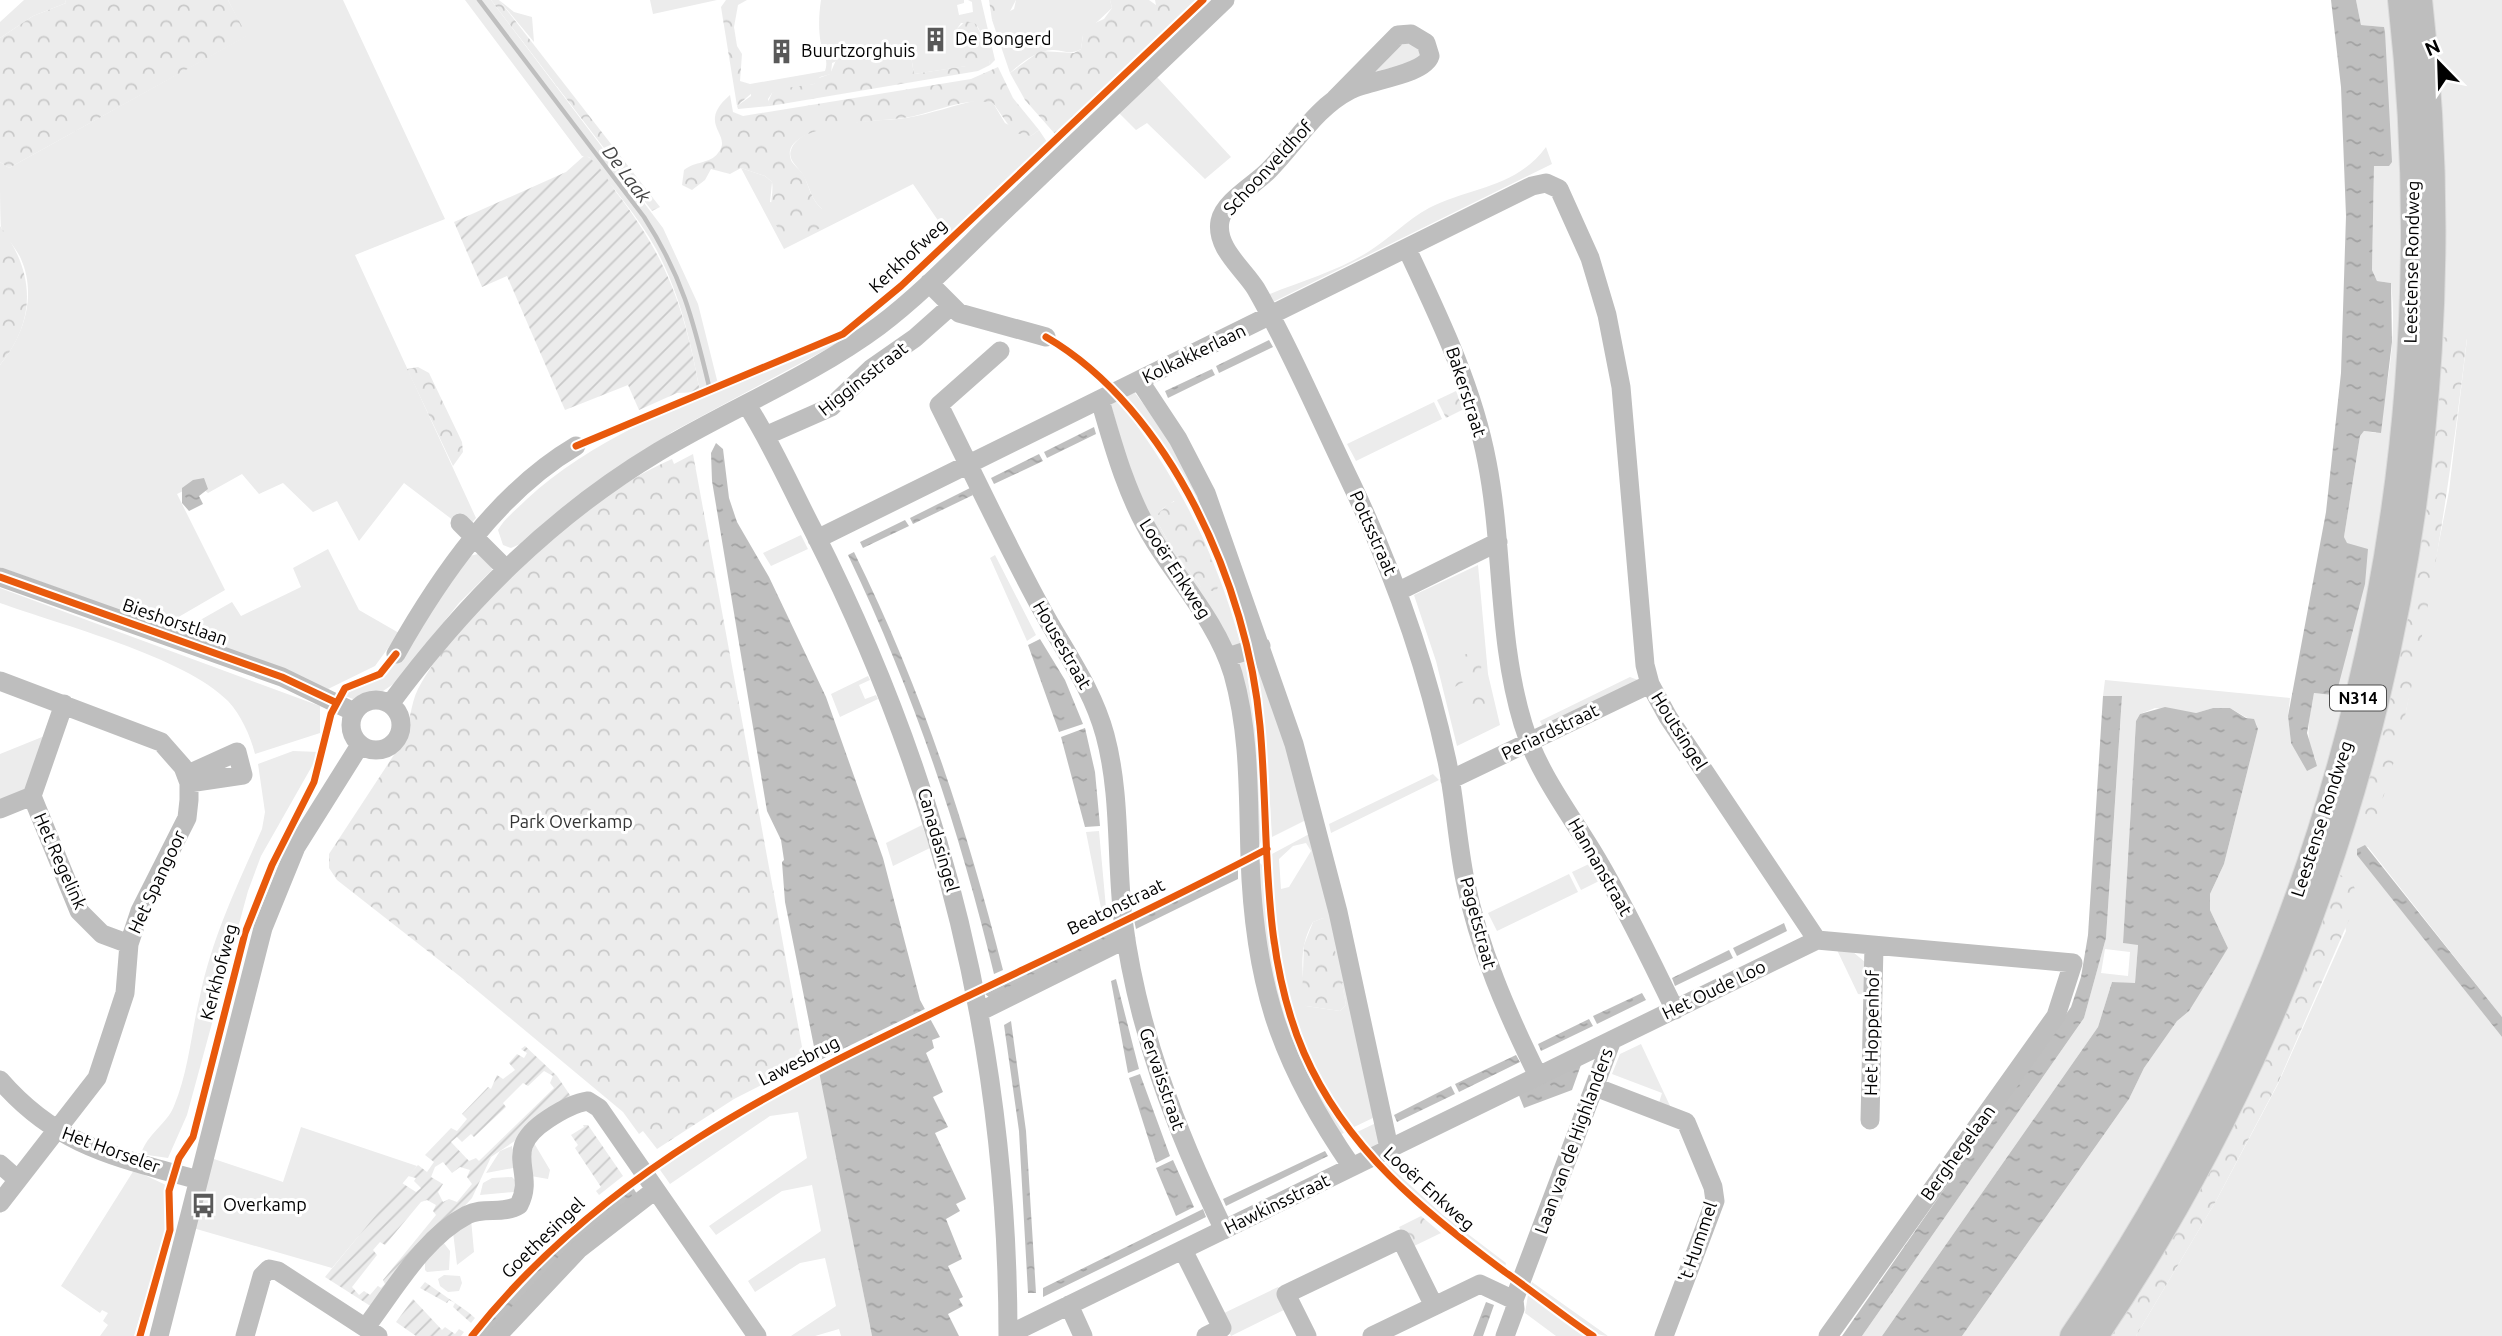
<svg xmlns="http://www.w3.org/2000/svg" width="2502" height="1336" font-family="Ubuntu,sans-serif">
  <defs>
    <pattern id="forest-crowns" width="20" height="18" patternUnits="userSpaceOnUse" patternTransform="scale(1.75)"><rect width="20" height="18" fill="#ececec"/><path d="M2 6a3 3 0 1 1 6 0M12 15a3 3 0 1 1 6 0" fill="none" stroke="#c9c9c9"/></pattern>
    <pattern id="garden-furrows" width="10" height="10" patternUnits="userSpaceOnUse" patternTransform="scale(1.75)"><rect width="10" height="10" fill="#ececec"/><path d="M-1 1l2-2M0 10L10 0M9 11l2-2" fill="none" stroke="#c9c9c9"/></pattern>
    <pattern id="water-ripples" width="26" height="14" patternUnits="userSpaceOnUse" patternTransform="scale(1.75)"><rect width="26" height="14" fill="#bfbfbf"/><path d="M2 4q2-2 4 0t4 0M15 11q2-2 4 0t4 0" fill="none" stroke="#a2a2a2"/></pattern>
  </defs>
  <rect width="100%" height="100%" fill="#fff"/>
  <!-- grass -->
  <path fill="#ececec" fill-rule="evenodd" d="M24,0h41l1,3 -33,13 -33,22v-16z
    M228,0h115l102,219 -90,36 121,263 -10,12 -62,-47 -45,58 -22,-40 -24,11 -30,-29 -24,11 -17,-20 -34,19 -11,-9 -20,10 48,96 -62,36 -163,-59v-202c24,-29 37,-70 21,-106 -5,-12 -16,-21 -20,-32 -1,-13 -1,-50 -1,-65l9,6 237,-132z
    M465,0h26l172,228 35,76 20,80 -18,8c-9,-50 -20,-98 -44,-143 -18,-33 -44,-62 -67,-92l-7,-1z
    M499,0l15,12 18,5 2,25z
    M650,0h67l-64,14z
    M821,0h143v3l-7,2 2,10 14,-3 -1,-10 -4,-2h13l14,60 -5,5 -5,-25 -9,-16 -15,-1 -7,10 8,-1 5,34 -53,8 -4,-24 -26,14 -6,-8 -15,-3c-10,7 -20,4 -31,10l-1,11 -11,3 -6,7 -42,9 -4,6 2,7 -32,3 -1,-3 14,-10 -1,-12 75,-13c4,-12 -2,-16 -4,-27 -3,-15 -2,-31 0,-44z
    M1016,0h94l2,8 -29,27 -2,14c-10,6 -16,2 -27,1 -16,-1 -33,13 -44,23l-18,-53 22,-11z
    M2356,0h40l14,261 -40,365 -91,308 -112,226 -101,176h-104l167,-237 15,-31 84,-120 -18,-38v-16l14,-30 34,-135 -2,-6 -26,-15h-17l-17,5 -41,-5 -15,6 -4,7 -13,222 15,1 -3,40 -23,-2 -14,45 -216,309h-20l222,-318 22,-80 16,-241 -19,-1 2,-16 185,18 -2,18 3,27 25,17c-13,-22 -6,-43 -2,-67l18,2 14,-152 -2,-6 16,-101 4,-5 12,2c13,-49 21,-98 15,-150l-14,-2 -5,-11 2,-104h15l-5,-139 -23,-2zM2105,949l25,3 -2,24 -27,-3z
    M2425,0h77v1017l-134,-170 -11,4v3l145,183v299h-366l80,-135 62,-117 68,-153 -13,-59 21,-66 52,-95 43,-220 18,-152 -31,-2z
    M1403,41l16,7 1,8 -4,6 -47,11z
    M1157,77l74,80 -26,22 -58,-56 -11,7 -17,-17z
    M979,100l14,3 12,20 26,13 8,-6 8,12 -99,93 -35,-51 -129,65 -43,-81 24,8 7,6 -2,20 52,7c-11,-10 -11,-19 -18,-32 -4,-9 -17,-16 -13,-27 11,-31 89,-28 115,-32 25,-4 48,-13 73,-18z
    M1546,147l6,17 -281,139 -6,-7c33,-14 71,-24 103,-44 21,-13 39,-32 61,-44 42,-21 87,-20 117,-61z
    M856,327l3,5 -187,100 -147,110 -14,6 -8,-3 -5,-15c7,-12 19,-21 29,-31 78,-73 204,-114 303,-154z
    M1135,393l45,59 28,73 -45,-77 -39,-53z
    M1117,399c60,77 98,151 124,246l-11,1 -59,-88 6,-3 24,32 -27,-86 -12,8 -3,16 10,18 -6,3 -24,-43 -29,-101z
    M1434,402l8,17 -86,42 -9,-17z
    M801,535l7,14 -37,17 -8,-13z
    M328,549l31,61 40,23 -24,33 -47,23 -130,-50 -3,-16 37,-21 9,14 60,-29 -8,-19z
    M478,554l12,8 2,8 -33,33 -64,80 -18,12 -24,4 -10,-4 44,-22 37,-59 41,-57z
    M995,555l41,80 -9,6 -37,-83z
    M1478,565l10,109 12,51 -43,21 -21,-85 -22,-66z
    M0,588l320,118v27l-65,21c-5,-19 -14,-39 -27,-53 -43,-44 -167,-76 -228,-98z
    M1253,658l4,1 53,159 -38,19 -6,-98z
    M1245,659l13,90 4,89 -4,11 -19,-187z
    M868,676l2,4 -11,5 6,14 11,-4 2,4 -38,18 -9,-23z
    M1630,677l8,3 -94,49 -4,-8z
    M47,735l-20,56 -27,11v-48z
    M293,751l27,1 -59,104 -13,35 -61,224 -19,43 -27,-4c6,-20 26,-30 33,-48 15,-36 17,-73 26,-110 12,-59 38,-112 62,-167l3,-17 -7,-48z
    M1433,774l6,6 -108,53 -2,-9z
    M922,825l8,23 -37,18 -7,-23z
    M1099,831l7,77h-5l-15,-76z
    M1313,832l34,135 -8,2 -16,-51 -10,4c-16,27 -10,55 -7,84l34,5 6,-6 -4,-22 9,-2 26,135 -25,12c-61,-87 -77,-169 -80,-274zM1306,843l5,8 -22,36 -8,2 -2,-30 14,-13z
    M1258,861l5,5c5,27 3,54 7,81 8,68 37,129 74,186l-7,3 -17,-25 -53,-128z
    M1589,864l10,17 -18,9 -9,-18z
    M1569,874l9,18 -81,39 -9,-18z
    M1837,950l16,2 12,10 3,33 -10,-1z
    M1641,1044l30,64 -12,-5 3,-10 -50,-19 8,-20z
    M822,1073l47,249 3,14h-31l-2,-7 -24,7h-24l45,-30 -11,-48 -25,5 -45,29 -7,-11 73,-50 -9,-46 -30,6 -66,44 -7,-9 98,-68 -9,-46 -28,4 -100,68 -12,-17 89,-56z
    M1378,1122l2,21 -11,8 -14,-18z
    M301,1127l116,39 -85,102 -139,-40 18,-70 72,24z
    M534,1143l16,27 -2,9 -17,-3 -4,-21z
    M512,1146l1,22 -27,5 14,-22z
    M1386,1163l57,52 63,48 -1,4 -63,-49 -60,-53z
    M134,1170l34,16 -1,42 -33,108h-34l8,-11 -5,-4 5,-8 -6,-3 -2,3 -39,-27z
    M512,1177l3,3 -1,12 -34,3 3,-12 9,-5z
    M471,1219l3,33 -17,13 -4,-33z
    M443,1242l7,9 -1,19 -22,2 -2,-2v-9z
    M444,1275l16,1 2,7 -3,8 -11,1 -8,-6 -2,-7z
    M1532,1282l76,54c-21,0 -59,-36 -78,-49z
    M1278,1287l10,21 -57,28 -11,-21z
    M1528,1295l57,41h-29l-31,-23z"/>
  <!-- forest -->
  <path fill="url(#forest-crowns)" d="M65,0h163l19,36 -238,132 -9,-6v-124l33,-22 33,-13z
    M491,0h8l161,207 -8,4z
    M726,0h21l-9,5 -4,22 3,19 5,8 -2,27 10,3 3,8 -16,14 -16,-99z
    M989,0h27l-8,15 -16,5z
    M1110,0h39l7,5 -1,-5h43l-143,134 -30,-34 -15,-27 30,-22 34,2 7,-4 3,-21 20,-9 8,-11z
    M966,21l10,3 12,25 2,16 -12,6 -208,35 -2,-4 4,-9 7,-4 35,-5 2,-5 14,-5 6,-14c4,-2 35,-8 38,-7l10,10 13,-15 13,2 4,24 52,-8 -4,-34 -10,1z
    M998,67l15,31 26,32 -8,6 -17,-3 -21,-30c-29,-7 -60,11 -90,15 -17,3 -126,5 -112,42 2,5 10,10 13,16 6,13 7,23 18,33l-2,19c-17,13 -43,12 -48,-13 -3,-11 2,-22 0,-33l-7,-6 -24,-8 -11,6 -19,-5 -6,11 -13,10 -10,-5 2,-15c11,-9 26,-6 34,-17 16,-19 -23,-28 12,-58l3,17 10,4 228,-37z
    M0,226c35,46 37,94 0,139z
    M2436,337l31,1c-13,110 -28,219 -51,327 -11,52 -22,106 -41,155l-7,1 -14,-15z
    M418,367l11,6 33,69 1,10 -10,14 -46,-97z
    M1456,391l8,18 -18,9 -9,-18z
    M693,454l112,609 -71,36 -77,50 -14,-18 -4,3 -16,-22 -161,-134 -125,-98 -8,-12v-14l76,-116 -3,1c9,-16 8,-34 16,-50 43,-80 170,-194 254,-230l2,5z
    M1178,501c17,10 37,65 41,85l-4,6 -14,-5 -24,-32 -6,3 -8,-12 6,-3 -10,-18 -1,-11 11,-11z
    M1482,650l-1,22 -28,16 10,-33z
    M1485,679l5,33 -21,13 -3,-33z
    M2333,872l19,8 6,19 -80,184 -62,118 -80,135h-35z
    M1323,918l6,7 10,43 8,-1 4,14 -9,2 4,22 -6,6 -34,-5 -4,-7 2,-54 9,-23z
    M1421,1216l20,17 -31,15 -11,-21z"/>
  <!-- garden -->
  <path fill="url(#garden-furrows)" fill-rule="evenodd" d="M585,155c13,7 23,25 31,37 52,67 69,118 84,200l-23,1 -38,17 -11,-25 -63,25 -58,-134 -25,11 -28,-65 112,-50z
    M525,1046l32,30 17,25 -83,56 -19,41 -100,109 -47,-30 77,-94 14,9 5,-4 -7,-7 2,-3 -8,-2 10,-11 9,7 7,-10 -9,-7 26,-27 6,3 10,-12 -5,-5 26,-27 3,2 6,-14 6,4 12,-9 -6,-7 8,-9 7,4 3,-5 -6,-4zM544,1071l9,5 -3,7 4,5 -75,73 -3,-3 -7,3 -18,-19 6,-5 5,5 9,-8 3,3 32,-30 -3,-4 20,-20 5,3zM443,1162l9,11 8,-6 10,3 -3,7 5,7 -15,18 -8,-3 -6,3 -5,-10 5,-8 -12,-7 4,-10zM427,1200l9,5 -3,6 3,4 -53,65 2,4 -4,4 -3,-2 -8,9 -6,-4 -5,4 -7,-8 25,-32 -4,-5 7,-8 5,3 36,-43z
    M583,1125h5l35,51 -24,19 -3,-4 5,-4 -26,-39 3,-3 -7,-10 13,-8z
    M425,1282l43,30 7,6 -4,5 -18,-16 2,-4 -6,-3 -2,3 -27,-15z
    M413,1299l29,31 3,-3 10,7 4,-5 5,3 -3,4h-45l-20,-14z"/>
  <!-- water -->
  <path fill="url(#water-ripples)" d="M2331,0h25l5,25 23,2 1,5 7,130 -3,4h-15l-2,104 5,11 14,2 1,59 -11,91 -17,-2 -4,5 -16,101 3,6 21,6 -3,35 -28,107 -5,4 -18,-2 -7,40 10,33 -10,5 -16,-28 -3,-27 38,-204 15,-139 5,-157 -5,-129z
    M1269,340l4,7 -54,26 -3,-7z
    M1212,369l3,6 -47,23 -3,-7z
    M1094,427l2,7 -49,24 -3,-6z
    M716,443l7,6 6,49 8,24 32,55 57,120 57,161 37,142 20,37 -8,3 2,8 -8,5 17,39 -10,5 15,30 -13,6 31,66 -10,5 4,7 -14,8 16,40 -14,7 15,31 -4,2 4,7 -15,8 11,22h-87l-87,-434 -3,-40 2,-2 -3,-20 -14,-29 -55,-330 -1,-28z
    M1039,454l4,7 -49,23 -3,-6z
    M204,478l4,11 -9,7 4,8 -14,7 -7,-8v-15l11,-8z
    M970,488l3,7 -60,29 -3,-6z
    M905,520l4,6 -46,22 -3,-6z
    M854,552c67,135 112,273 149,418l-9,4c-35,-146 -81,-283 -146,-419z
    M1040,639l25,41 18,44 -24,8 -31,-87z
    M2103,696h19l-16,242 -22,80 -222,318h-20l229,-329 10,-30 7,-42z
    M2165,707l31,6 17,-5h17l16,10 8,1 4,10 -34,135 -14,30v16l18,38 -39,63 -12,10 -33,47 -15,31 -167,237h-80l216,-309 14,-45 23,1 3,-38 -15,-2 13,-222 4,-7z
    M1085,728l10,44 5,54 -15,1 -24,-90z
    M2365,845l137,172v20l-145,-182v-6z
    M1238,869v10l-102,50 -2,-9z
    M1784,923l3,8 -50,25 -4,-8z
    M1118,928l-2,8 -126,62 -5,-4z
    M1729,950l4,8 -58,28 -3,-8z
    M1116,979l23,90 -11,4 -17,-92z
    M1642,993l4,7 -49,24 -4,-8z
    M1589,1019l4,7 -52,25 -3,-7z
    M1011,1021l15,110 10,162h-8l-9,-162 -15,-106z
    M1516,1055l4,7 -61,30 -4,-8z
    M1582,1062l-10,28 -48,18 -6,-15z
    M1140,1074l30,82 -14,7 -27,-85z
    M1451,1086l4,8 -58,28 -3,-7z
    M1325,1151l3,5 -102,50 -3,-7z
    M1173,1160l21,47 -18,9 -20,-48z
    M632,1186l5,8 -148,142h-12l90,-97z
    M1203,1209l3,8 -163,80v-9z
    M1486,1302l8,3 -11,31h-10z"/>
  <!-- pier -->
  <path fill="#fff" d="M929,1007l5,9 -116,57 -2,-11z"/>
  <g fill="none" stroke-linecap="round" stroke-linejoin="round">
    <!-- stream -->
    <path stroke="#bfbfbf" stroke-width="4.5" d="M479,0l165,217c38,59 49,102 65,169"/>
    <defs>
      <path id="major" d="M2072,1336c270,-394 381,-863 328,-1336
        M2096,1336c264,-389 379,-869 324,-1336"/>
    </defs>
    <!-- major casing -->
    <use href="#major" stroke="#dbdbdb" stroke-width="26"/>
    <!-- minor -->
    <path stroke="#bebebe" stroke-width="19" d="M1335,99l63,-64 13,-1 15,9 4,13c-6,19 -61,24 -80,34 -35,18 -54,53 -81,80 -13,14 -45,31 -49,51 -5,27 24,48 36,68 34,59 65,132 95,194 43,90 75,181 96,278 8,39 10,79 18,119 14,69 42,133 73,196
      M1407,249c32,68 66,138 80,213 17,87 10,177 36,262 15,50 48,91 74,135 29,49 53,100 78,151
      M929,283l30,30 87,24
      M1000,351l-61,54c34,68 66,137 102,203 23,43 51,79 64,127 16,59 11,124 18,184 14,110 53,212 101,311
      M1139,380l39,59 28,54 88,251 44,168 51,236
      M1100,400c14,49 28,99 55,142 27,43 63,82 78,132 17,60 15,121 17,183 4,127 30,206 102,310
      M747,405c26,41 45,85 67,127 129,255 194,518 194,804
      M765,436l66,-29 41,-39 43,-30 36,-32
      M460,523l45,45
      M817,539l715,-353 14,-3 13,6 31,69 17,57 14,72 24,278 5,19 18,33 149,223 256,23 -17,53 -228,320
      M0,577l282,100 72,35
      M1399,591l99,-49
      M396,654c44,-78 102,-162 180,-208
      M1228,657l33,-11
      M0,681l161,61 22,25 6,16v17l-2,18 -47,93 -11,33 -4,49 -28,85 -97,125
      M351 725a25 25 0 1 1 50 0a25 25 0 1 1-50 0Z
      M390,704c75,-101 160,-187 268,-252 73,-44 152,-75 221,-126 45,-34 85,-77 126,-116 73,-70 147,-140 220,-210
      M186,775l51,-23 6,23 -54,8
      M1450,780l200,-96
      M32,796l47,115 23,23 27,10
      M0,809l32,-13 32,-92
      M981,1011l145,-72
      M1612,1040l205,-100
      M0,1080c58,67 117,77 198,100
      M1595,1087l91,35 27,65 2,14 -51,135
      M1870,1120l4,-174
      M0,1164l17,15
      M1183,1250l39,78 -16,8
      M1069,1305l14,31
      M366,1327c29,-38 57,-89 101,-112 16,-9 37,0 52,-10 18,-34 -20,-54 29,-86 12,-8 26,-16 40,-18l11,7 158,228
      M1008,1335l604,-295 -98,260 1,9 -10,27
      M159,1336l104,-408 33,-81 64,-102
      M245,1336l17,-60 7,-7 9,2 100,65
      M497,1336l82,-87 76,-59
      M1307,1336l-21,-42 115,-55 33,67
      M1372,1336l108,-52 34,16"/>
    <!-- major -->
    <use href="#major" stroke="#bebebe" stroke-width="24"/>
    <defs>
      <path id="cycleway" d="M1046,337c124,72 202,250 214,389 10,110 -1,223 44,327 42,96 119,158 201,219 30,21 58,44 88,64
        M576,446l267,-112 58,-48 302,-286
        M0,577l282,100 55,26
        M140,1336l30,-106 -1,-39 10,-33 14,-21 52,-204 27,-68 42,-83 17,-68 14,-26 35,-14 16,-20
        M472,1336c131,-166 310,-251 496,-340 100,-48 201,-95 299,-147"/>
    </defs>
    <!-- cycleway casing -->
    <use href="#cycleway" stroke="#fff" stroke-width="11"/>
    <!-- cycleway -->
    <use href="#cycleway" stroke="#e8590c" stroke-width="7"/>
  </g>
  <!-- icons -->
  <defs>
    <symbol id="building-bare" viewBox="-9 -9 18 18"><path d="M-4-6H4V6H1V3H-1V6H-4ZM-2.5-4.3h1.7v1.8h-1.7ZM.8-4.3h1.7v1.8H.8ZM-2.5-1h1.7V.8h-1.7ZM.8-1h1.7V.8H.8Z" fill="#595959" stroke="#fff" stroke-width="2.5" paint-order="stroke"/></symbol>
    <symbol id="bus-bare" viewBox="-9 -9 18 18"><path d="M-5-6H5V4H4V6H2V4H-2V6H-4V4H-5ZM-3.5-4V0h7V-4ZM-3.5 1.2v1.5H-2V1.2ZM2 1.2v1.5H3.5V1.2Z" fill="#595959" stroke="#fff" stroke-width="2.5" paint-order="stroke"/></symbol>
  </defs>
  <g fill-rule="evenodd">
    <use href="#building-bare" x="918" y="22" width="35" height="35"/>
    <use href="#building-bare" x="764" y="34" width="35" height="35"/>
    <use href="#bus-bare" x="186" y="1188" width="35" height="35"/>
  </g>
  <g text-anchor="middle" stroke-width="6" stroke-linejoin="round" paint-order="stroke">
    <!-- shield labels -->
    <rect fill="#fff" stroke="#4c4c4c" stroke-width="2" x="2330" y="685.5" width="56" height="25" rx="5"/>
    <g font-size="16" font-weight="bold" fill="#000">
      <text x="2358" y="704">N314</text>
    </g>
    <!-- poi labels -->
    <g font-size="18" fill="#000" stroke="#fff" text-anchor="start">
      <text x="955" y="45">De Bongerd</text>
      <text x="801" y="57">Buurtzorghuis</text>
      <text x="223" y="1211">Overkamp</text>
    </g>
    <!-- street labels -->
    <g font-size="18" fill="#000" stroke="#fff">
      <text transform="translate(1268 168) rotate(-47)" y="6">Schoonveldhof</text>
      <text transform="translate(908 256) rotate(-43)" y="6">Kerkhofweg</text>
      <text transform="translate(2412 262) rotate(-89)" y="6">Leestense Rondweg</text>
      <text transform="translate(1194 354) rotate(-26)" y="6">Kolkakkerlaan</text>
      <text transform="translate(863 379) rotate(-38)" y="6">Higginsstraat</text>
      <text transform="translate(1466 392) rotate(72)" y="6">Bakerstraat</text>
      <text transform="translate(1373 533) rotate(66)" y="6">Pottsstraat</text>
      <text transform="translate(1175 569) rotate(57)" y="6">Looër Enkweg</text>
      <text transform="translate(175 622) rotate(19)" y="6">Bieshorstlaan</text>
      <text transform="translate(1062 645) rotate(60)" y="6">Housestraat</text>
      <text transform="translate(1679 731) rotate(58)" y="6">Houtsingel</text>
      <text transform="translate(1550 732) rotate(-26)" y="6">Periardstraat</text>
      <text transform="translate(2322 819) rotate(-72)" y="6">Leestense Rondweg</text>
      <text transform="translate(938 840) rotate(74)" y="6">Canadasingel</text>
      <text transform="translate(60 861) rotate(66)" y="6">Het Regelink</text>
      <text transform="translate(1600 867) rotate(60)" y="6">Hannanstraat</text>
      <text transform="translate(157 882) rotate(-65)" y="6">Het Spangoor</text>
      <text transform="translate(1116 907) rotate(-26)" y="6">Beatonstraat</text>
      <text transform="translate(1478 923) rotate(75)" y="6">Pagetstraat</text>
      <text transform="translate(219 972) rotate(-75)" y="6">Kerkhofweg</text>
      <text transform="translate(1714 990) rotate(-26)" y="6">Het Oude Loo</text>
      <text transform="translate(1872 1033) rotate(-89)" y="6">Het Hoppenhof</text>
      <text transform="translate(799 1061) rotate(-27)" y="6">Lawesbrug</text>
      <text transform="translate(1162 1079) rotate(71)" y="6">Gervaisstraat</text>
      <text transform="translate(1574 1141) rotate(-70)" y="6">Laan van de Highlanders</text>
      <text transform="translate(111 1150) rotate(20)" y="6">Het Horseler</text>
      <text transform="translate(1958 1153) rotate(-54)" y="6">Berghegelaan</text>
      <text transform="translate(1429 1189) rotate(42)" y="6">Looër Enkweg</text>
      <text transform="translate(1277 1204) rotate(-26)" y="6">Hawkinsstraat</text>
      <text transform="translate(543 1238) rotate(-44)" y="6">Goethesingel</text>
      <text transform="translate(1698 1242) rotate(-71)" y="6">'t Hummel</text>
    </g>
    <!-- park labels -->
    <g font-size="18" fill="#333" stroke="#fff">
      <text x="571" y="828">Park Overkamp</text>
    </g>
    <!-- water labels -->
    <g font-size="19" font-style="italic" fill="#444" stroke="#fff">
      <text transform="translate(627 174) rotate(53)" y="7">De Laak</text>
    </g>
  </g>
  <!-- north arrow -->
  <g transform="translate(2439 63) rotate(337)" stroke="#ffffff" stroke-width="5" paint-order="stroke">
  <path d="M0-5L12 26L0 18L-12 26Z" fill="#000000"/>
  <text y="-10" font-size="19" font-weight="bold" text-anchor="middle" fill="#000000">N</text>
  </g>
</svg>
